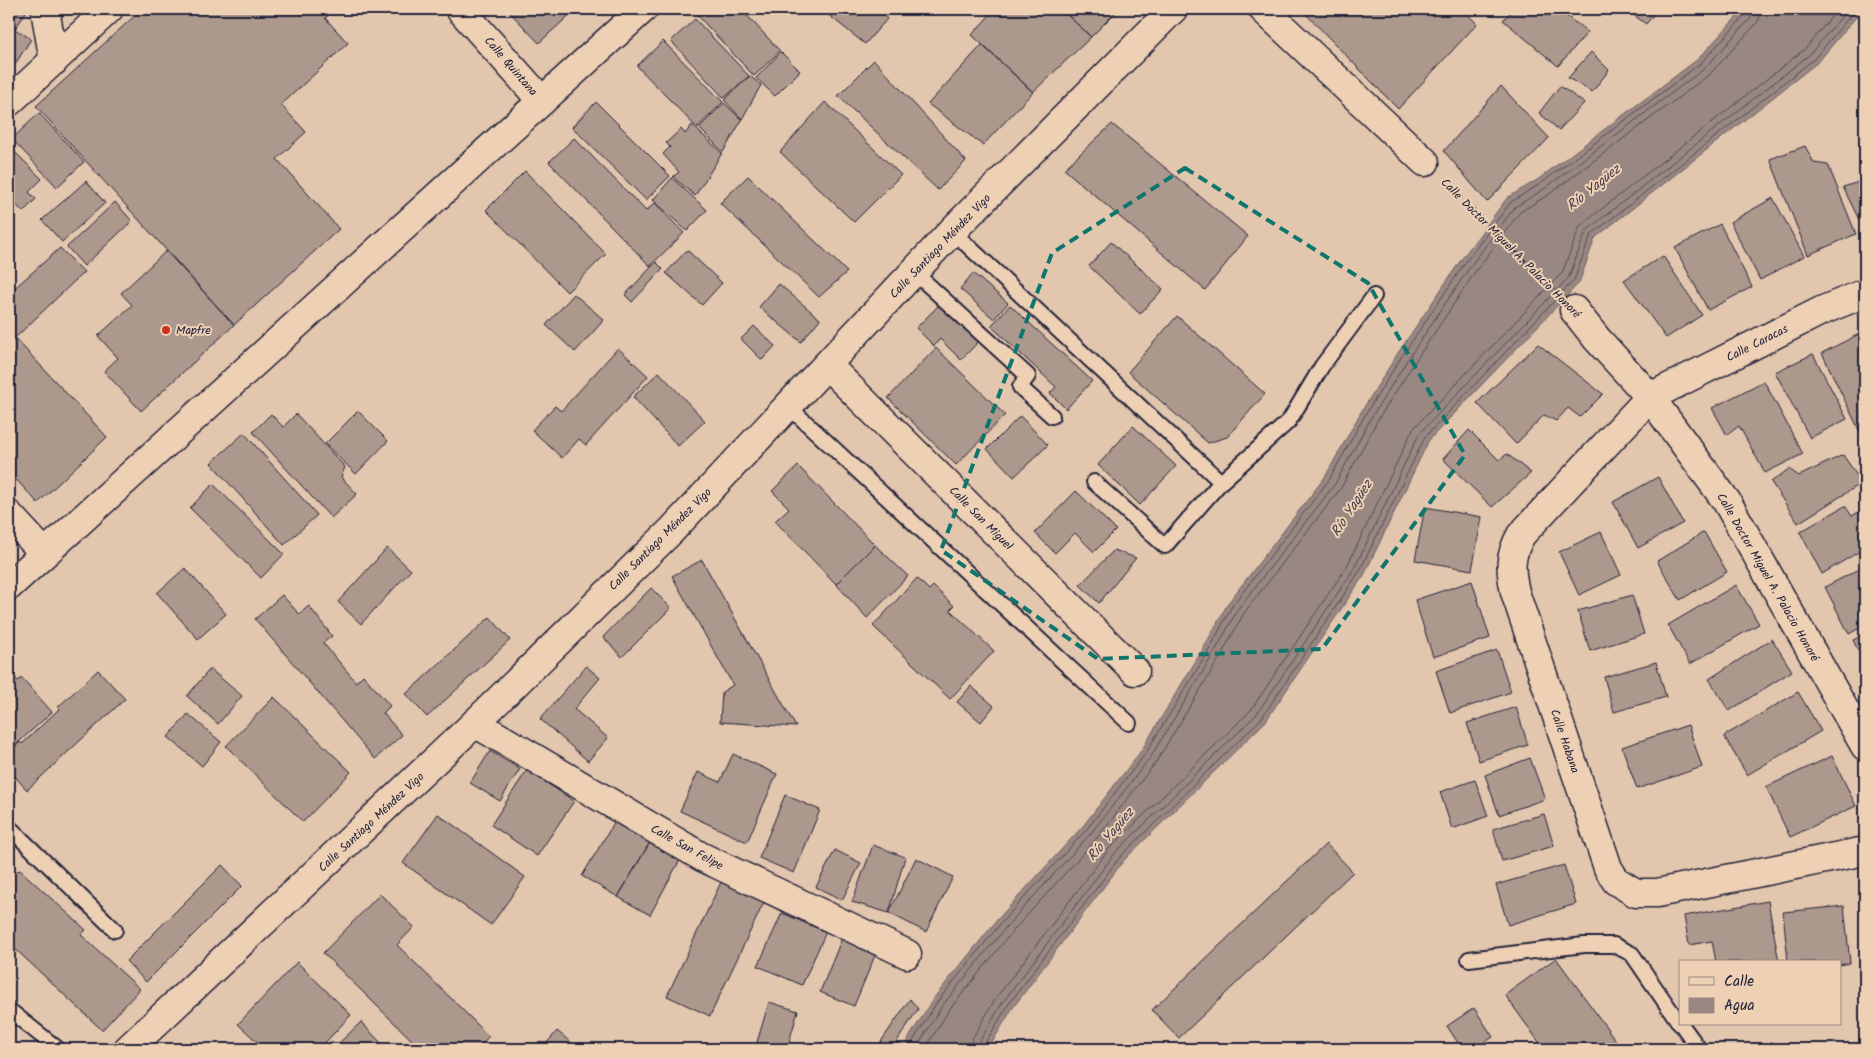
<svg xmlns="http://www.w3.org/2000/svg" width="1874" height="1058" font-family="Kalam,sans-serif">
  <rect width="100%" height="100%" fill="#e2c6ad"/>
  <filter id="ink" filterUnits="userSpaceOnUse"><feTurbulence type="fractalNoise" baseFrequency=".02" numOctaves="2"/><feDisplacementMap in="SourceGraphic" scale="10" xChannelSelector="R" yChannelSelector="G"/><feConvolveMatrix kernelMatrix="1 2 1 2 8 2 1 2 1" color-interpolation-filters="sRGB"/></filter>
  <g filter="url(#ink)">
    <!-- water -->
    <path fill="#998782" stroke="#695f66" d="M1744,9h119l-45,53 -223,176 -16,45 -150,157 -65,135 -99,147 -141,138 -112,149 -24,40h-86l31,-50 64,-79 86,-94 58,-75 62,-102 25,-46 97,-126 36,-65 37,-59 65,-96 44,-59 30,-18 161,-121z"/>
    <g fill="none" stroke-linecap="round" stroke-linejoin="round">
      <!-- shore -->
      <path stroke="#524a57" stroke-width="1" d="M908,1049l29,-47 64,-79 86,-94 58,-75 63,-102 24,-46 97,-126 36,-65 37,-59 65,-96 44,-58 29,-18 161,-121 45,-49 1,-5
        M916,1049l26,-43 64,-79 85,-94 59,-75 63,-103 25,-46 97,-125 36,-66 37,-59 64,-95 43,-57 29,-18 161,-121 46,-50 3,-9
        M925,1049l24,-39 63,-78 85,-94 59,-76 63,-103 25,-46 97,-125 36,-67 37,-58 64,-95 42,-56 28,-17 162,-121 47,-51 3,-7 1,-7
        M970,1049l2,-10 24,-41 113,-149 142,-139 96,-144 66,-137 149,-156 18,-47 225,-177 33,-40
        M977,1049l2,-7 24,-40 112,-149 141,-138 98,-146 65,-135 150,-157 17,-46 224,-177 38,-45
        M984,1049v-4l24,-40 112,-148 141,-138 98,-147 66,-135 149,-157 17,-45 223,-176 42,-50"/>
    </g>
    <!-- building -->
    <path fill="#ac988d" stroke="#22223b" d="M9,9h19l-13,20 -6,-4z
      M142,9h194l-11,9 23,25 -67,62 25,27 -29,27 62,70 -105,96 -198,-219z
      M507,9h69l-37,34z
      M704,9h37l39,42 -26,25 -57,-61z
      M821,9h57l9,10 -22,25z
      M995,9h66l30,28 -58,55 -61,-57z
      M1061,9h58l-28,28z
      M1301,9h162l14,15 -79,85z
      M1514,9h43l31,23 -30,34 -55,-46z
      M1625,9h33l-12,15z
      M695,19l54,57 -25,22 -53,-57z
      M9,25l22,14 -17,27 -5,-4z
      M663,41l60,61 -26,26 -60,-62z
      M982,45l51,47 -50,53 -55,-41z
      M781,52l19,19 -25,25 -19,-18z
      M1591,52l18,18 -17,22 -24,-14z
      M874,60l92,101 -28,29 -100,-94z
      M750,76l11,9 -19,34 -18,-19z
      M1501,86l48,52 -62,64 -43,-51z
      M1560,86l24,17 -25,27 -20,-17z
      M596,102l74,74 -24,24 -74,-73z
      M825,102l76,73 -47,47 -74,-70z
      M724,103l18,17 -19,32 -24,-24z
      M39,113l45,49 -27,25 -45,-48z
      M1112,124l136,112 -43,54 -141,-121z
      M692,125l30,28 -27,43 -22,-19 6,-5 -16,-18 7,-7 -4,-4 15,-14 4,5z
      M574,138l72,73 9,-8 29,30 -34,33 -101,-104z
      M9,146l33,33 -13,13 7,7 -13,13 -14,-15z
      M1805,146l9,17 14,2 28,69 -48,21 -38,-96z
      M525,171l81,83 -39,38 -81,-82z
      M748,176l99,96 -28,25 -99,-94z
      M672,178l35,32 -20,21 -34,-31z
      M1865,180v52l-22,-45z
      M86,181l19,22 -43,39 -20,-22z
      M1773,198l31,58 -44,24 -30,-58z
      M115,202l17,19 -48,45 -17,-19z
      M1720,224l32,63 -44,23 -33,-62z
      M1111,242l52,47 -23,25 -51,-48z
      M60,248l24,24 -69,66 92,99 -69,66 -29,-31v-179z
      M687,250l35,33 -20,22 -36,-32z
      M166,251l68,74 -93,86 -37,-40 14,-13 -20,-22 34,-31 -11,-12z
      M1663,256l39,59 -36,23 -42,-58z
      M656,262l7,7 -31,33 -7,-7z
      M973,273l35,30 -14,16 -34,-30z
      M779,284l41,35 -19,23 -42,-35z
      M574,294l30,26 -29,32 -29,-27z
      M940,304l38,38 -17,18 -21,-21 -6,7 -18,-18z
      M1010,305l82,76 -26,28 -16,-16 6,-6 -65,-61z
      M1177,316l88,78 -38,43 -19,6 -80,-71z
      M754,326l21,20 -13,14 -21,-21z
      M1865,331v101l-4,2 -39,-81z
      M1538,344l65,50 -23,23 -12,-9 -12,13 -12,-6 -28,29 -39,-41z
      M618,348l30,28 -62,69 -7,-6 -17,19 -30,-28 23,-24 6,5z
      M936,348l69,67 -49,50 -68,-67z
      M1813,354l34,65 -37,19 -35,-66z
      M659,372l46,49 -27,25 -45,-49z
      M1764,381l39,73 -38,19 -26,-47 -12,9 -15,-27z
      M358,411l30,30 -32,33 -31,-30z
      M271,414l12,13 13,-13 49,53 -4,10 16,17 -26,24 -78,-86z
      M1020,416l28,29 -34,32 -27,-28z
      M1133,426l43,40 -36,39 -42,-40z
      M1469,430l30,30 8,-6 24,19 -39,34 -49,-48z
      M244,433l73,82 -33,30 -73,-82z
      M1843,455l19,28 -64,40 -27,-41 18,-13 10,7z
      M798,466l77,79 -39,39 -61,-63 14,-13 -17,-17z
      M1658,477l25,46 -45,25 -25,-46z
      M213,484l71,70 -23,24 -71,-70z
      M1076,491l40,39 -22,22 -19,-19 -20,20 -20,-20z
      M1845,506l7,10 13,-8v40l-43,26 -22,-42z
      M1425,507l57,10 -10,53 -57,-10z
      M1601,532l20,43 -42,20 -20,-43z
      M1704,532l23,40 -47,28 -23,-39z
      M875,545l33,31 -41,42 -31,-34z
      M387,548l24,22 -50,54 -23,-22z
      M1114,550l22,8 -37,45 -19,-18z
      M702,560l76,135 18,32 -76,-5 2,-30 11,-7 -61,-109z
      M1865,566v59l-16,9 -24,-47z
      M185,568l41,46 -28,25 -41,-46z
      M917,578l12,12 4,-4 21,20 -4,4 44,41 -44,48 -77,-73z
      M1472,581l18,57 -57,19 -18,-57z
      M1736,585l23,39 -69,40 -22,-39z
      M651,588l20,20 -49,49 -19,-20z
      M282,595l17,19 10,-8 23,30 -9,7 33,39 7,-7 27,31 -7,7 19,22 -27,24 -120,-140z
      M1632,595l12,39 -54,17 -12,-40z
      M490,617l20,23 -83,77 -21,-23z
      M1865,634v30l-12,-24z
      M1772,639l20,32 -63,40 -20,-32z
      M1497,650l14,42 -61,21 -14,-42z
      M1656,662l10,35 -52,15 -10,-35z
      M586,666l14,12 -26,31 34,29 -20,23 -48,-42z
      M210,669l32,27 -24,28 -31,-28z
      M98,670l27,29 -98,91 -18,-20v-17l11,-11 2,2 37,-35 -1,-2z
      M9,671l9,10 4,-3 30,34 -43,39z
      M971,686l23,20 -13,16 -24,-20z
      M1798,692l23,39 -74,44 -23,-39z
      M274,697l77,75 -48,50 -77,-76z
      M1516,707l12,38 -49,16 -12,-38z
      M188,714l33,28 -19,24 -34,-29z
      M1688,725l14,42 -65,22 -15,-42z
      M490,751l30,18 -20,32 -30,-18z
      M733,754l44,20 -30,68 -67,-31 18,-39 22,10z
      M1832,756l24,50 -66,31 -24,-50z
      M1530,758l15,41 -46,16 -14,-40z
      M527,770l47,31 -37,55 -46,-31z
      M1475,780l13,36 -36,13 -12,-37z
      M785,795l35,15 -26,63 -35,-15z
      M438,814l87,63 -34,48 -88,-62z
      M1544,814l10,32 -52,15 -9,-32z
      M618,816l35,21 -35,60 -36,-21z
      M653,837l29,19 -32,59 -32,-18z
      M1326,844l27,28 -174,166 -27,-28z
      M873,845l32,12 -16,56 -37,-11z
      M835,850l26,13 -19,37 -26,-13z
      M916,858l37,19 -27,55 -37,-19z
      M222,865l20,21 -96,96 -20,-21z
      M1564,865l12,39 -68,21 -12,-40z
      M20,870l66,60 -5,5 59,54 -38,41 -91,-85 -2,1v-72z
      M722,880l43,20 -55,116 -43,-20z
      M380,894l34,33 -17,18 92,91 -12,13h-56l-98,-96z
      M1768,901l11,61h-63l-4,-21 -23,4 -5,-29z
      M1844,906l6,57 -10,2v-3h-52l-5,-50z
      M782,913l44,19 -24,53 -44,-19z
      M842,938l34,15 -22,53 -34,-14z
      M1556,958l66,91h-78l-39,-54z
      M297,962l54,53 -32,34h-54l-27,-25z
      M910,999l8,10 -26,40h-16z
      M769,1002l29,9 -11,38h-32z
      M1474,1008l19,29 -19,12h-12l-15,-23z
      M361,1022l23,24 -3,3h-48z
      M557,1031l22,18h-37z"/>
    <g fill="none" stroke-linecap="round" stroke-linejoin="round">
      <defs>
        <path id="service" d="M952,231l269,251 68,-61 33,-55 52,-70
          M914,272l114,104 -8,11 32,29
          M788,406l341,317
          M1094,482l71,64 56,-64
          M9,827l106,103
          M1469,959l115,-14h30l18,9 48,70
          M9,1010l49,39
          M1681,1024l18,25"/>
        <path id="minor" d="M49,9l-3,6 8,46
          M460,9l82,92
          M1263,9l162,153
          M9,102l100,-93
          M1865,293l-44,18 -171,86 -129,138c-12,22 -11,34 -6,57l93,276 8,13 20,12h21l208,-42
          M1574,310l23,29 53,58 77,105 138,244
          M827,365l308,306
          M9,515l35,38
          M475,723l227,134 205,97"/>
        <path id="tertiary" d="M9,586l634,-577
          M128,1049l347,-326 197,-193 280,-299 221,-222"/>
      </defs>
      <!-- service casing -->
      <use href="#service" stroke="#22223b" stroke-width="18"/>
      <!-- minor casing -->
      <use href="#minor" stroke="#22223b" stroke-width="31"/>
      <!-- tertiary casing -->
      <use href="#tertiary" stroke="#22223b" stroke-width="31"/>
      <!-- path -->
      <path stroke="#22223b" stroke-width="3" stroke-dasharray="5 4" stroke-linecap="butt" d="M1445,182l109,108"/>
      <!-- service -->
      <use href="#service" stroke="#eed0b4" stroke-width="14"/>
      <!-- minor -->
      <use href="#minor" stroke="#eed0b4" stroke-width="28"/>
      <!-- tertiary -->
      <use href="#tertiary" stroke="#eed0b4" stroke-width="28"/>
    </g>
  </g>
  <!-- marked area -->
  <path fill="none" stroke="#0f766e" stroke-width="4" stroke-dasharray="10 6" stroke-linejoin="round" d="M1185,168l183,115 97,172 -143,194 -224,10 -157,-109 111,-297z"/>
  <!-- markers -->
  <circle fill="#c8321e" stroke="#eed0b4" stroke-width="2" cx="166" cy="330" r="5"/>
  <g text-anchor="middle" stroke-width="4" stroke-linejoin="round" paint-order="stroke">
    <!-- street labels -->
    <g font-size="12" fill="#22223b" stroke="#eed0b4">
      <text transform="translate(511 66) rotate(49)" y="4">Calle Quintana</text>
      <text transform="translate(940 246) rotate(-46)" y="4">Calle Santiago Méndez Vigo</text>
      <text transform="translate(1511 248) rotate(45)" y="4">Calle Doctor Miguel A. Palacio Honoré</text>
      <text transform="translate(1757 343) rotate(-27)" y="4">Calle Caracas</text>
      <text transform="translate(981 518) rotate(45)" y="4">Calle San Miguel</text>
      <text transform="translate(660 539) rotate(-45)" y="4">Calle Santiago Méndez Vigo</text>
      <text transform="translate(1768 577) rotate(60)" y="4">Calle Doctor Miguel A. Palacio Honoré</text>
      <text transform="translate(1565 741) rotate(71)" y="4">Calle Habana</text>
      <text transform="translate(371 822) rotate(-43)" y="4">Calle Santiago Méndez Vigo</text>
      <text transform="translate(687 847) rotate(29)" y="4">Calle San Felipe</text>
    </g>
    <!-- poi labels -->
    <g font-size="12" fill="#22223b" stroke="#eed0b4" text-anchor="start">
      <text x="176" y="334">Mapfre</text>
    </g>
    <!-- water labels -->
    <g font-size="14" font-style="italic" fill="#464050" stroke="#eed0b4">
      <text transform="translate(1593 187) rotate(-39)" y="5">Río Yagüez</text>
      <text transform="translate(1351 508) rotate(-57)" y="5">Río Yagüez</text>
      <text transform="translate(1110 834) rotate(-50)" y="5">Río Yagüez</text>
    </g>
  </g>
  <!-- margin -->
  <rect width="1874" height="1058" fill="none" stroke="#eed0b4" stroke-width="30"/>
  <rect x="15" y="15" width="1844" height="1028" fill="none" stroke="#22223b" stroke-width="2" filter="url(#ink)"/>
  <!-- legend -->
  <rect x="1679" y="960" width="162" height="65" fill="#eed0b4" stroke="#9c8a84"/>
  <rect x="1689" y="977" width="25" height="8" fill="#eed0b4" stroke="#9c8a84"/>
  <text x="1724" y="986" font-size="15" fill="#22223b">Calle</text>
  <rect x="1689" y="998" width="25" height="15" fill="#998782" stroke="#9c8a84"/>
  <text x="1724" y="1010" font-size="15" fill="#22223b">Agua</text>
</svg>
